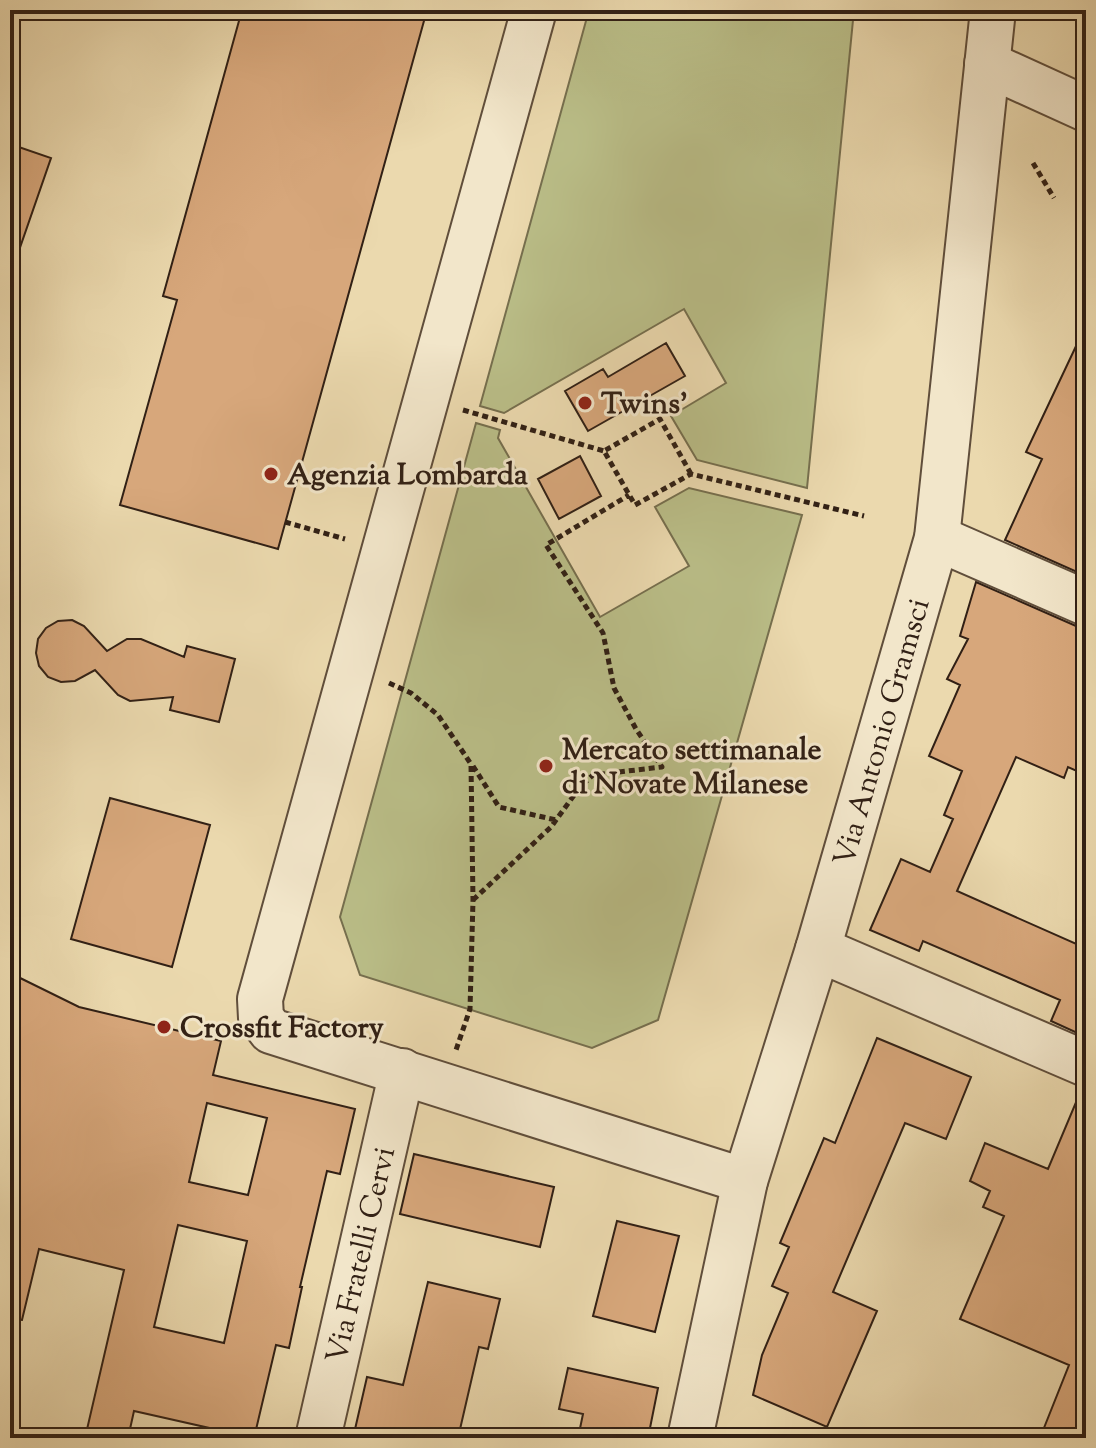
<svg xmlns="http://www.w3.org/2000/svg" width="1096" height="1448" font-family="'Sorts Mill Goudy',serif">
  <rect width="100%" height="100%" fill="#ebd9ae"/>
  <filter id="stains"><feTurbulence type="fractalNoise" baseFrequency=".0025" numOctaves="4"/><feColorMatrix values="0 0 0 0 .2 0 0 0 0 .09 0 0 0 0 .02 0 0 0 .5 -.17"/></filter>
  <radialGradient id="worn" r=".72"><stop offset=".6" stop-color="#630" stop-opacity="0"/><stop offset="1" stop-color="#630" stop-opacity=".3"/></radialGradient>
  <!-- green -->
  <path fill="#babe88" stroke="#766f4e" stroke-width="2" d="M589,10h265l-47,478 -110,-28 -26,-44 55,-33 -42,-74 -180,104 -24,-7z
    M476,423l24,7 -2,8 102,179 89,-51 -34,-59 34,-19 113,27 -144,505 -66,28 -232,-73 -20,-58z"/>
  <!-- building -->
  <path fill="#d7a77b" stroke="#312015" stroke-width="2" fill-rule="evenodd" d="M242,10h185l-149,539 -158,-44 57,-205 -14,-4z
    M10,144l41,14 -36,104 -5,-1z
    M1086,325v251l-81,-36 37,-81 -16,-7z
    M666,343l19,33 -97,55 -23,-40 38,-22 5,8z
    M580,456l21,40 -42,23 -21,-40z
    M976,582l100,44 10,2v147l-18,-8 -4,11 -48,-21 -59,134 126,56 3,-7v97l-35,-16 9,-21 -137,-59 -4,10 -49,-21 31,-71 29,13 23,-53 -9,-4 18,-44 -33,-15 31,-71 -13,-6 21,-40 -8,-3z
    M72,620l12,6 23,25 20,-12h14l43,18 3,-11 48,13 -16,63 -49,-12 3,-13 -43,4 -12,-6 -23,-25 -20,11 -14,1 -13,-5 -9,-11 -3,-13 2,-14 8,-11 12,-7z
    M110,798l100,27 -38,142 -101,-28z
    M10,973l69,34 142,34 -8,34 142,34 -15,65 -13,-3 -27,116h2l-13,61 -13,-3 -22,93 -120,-27 -6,27h-43l39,-168 -85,-21 -17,71 -12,-1zM207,1103l60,15 -19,77 -59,-13zM178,1225l69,16 -23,102 -70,-16z
    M877,1038l94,39 -25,62 -41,-16 -72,169 44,19 -50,116 -74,-32 9,-40 26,-62 -16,-7 17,-39 -9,-4 44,-105 11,5z
    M1082,1088h4v350h-46l29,-73 -109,-46 44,-103 -21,-9 7,-16 -20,-10 15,-38 63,26z
    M414,1154l140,33 -14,60 -140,-33z
    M617,1221l62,15 -24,96 -62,-16z
    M428,1282l72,17 -12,50 -9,-2 -21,91h-105l14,-61 36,8z
    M568,1368l90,20 -10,50h-70l5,-24 -24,-5z"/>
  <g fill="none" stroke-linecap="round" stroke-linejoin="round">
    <defs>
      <g id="minor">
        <path d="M534,10l-274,989 1,19 10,13 474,150"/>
        <path d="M987,64l99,45"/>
        <path d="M937,538l149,65"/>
        <path d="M818,949l268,115"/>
        <path id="s1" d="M318,1438l84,-367"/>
        <path id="s2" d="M690,1438l55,-257 73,-232 119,-411 56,-528"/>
      </g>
    </defs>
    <!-- minor casing -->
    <use href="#minor" stroke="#604e3b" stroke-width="48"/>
    <!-- path -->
    <path stroke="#312015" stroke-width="5" stroke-dasharray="6 4" stroke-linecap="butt" d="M1033,163l21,35
      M463,410l141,41
      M691,474l-31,-55 -56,32 31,54 56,-31 173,42
      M285,522l60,17
      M389,683l22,10 27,22 33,49 2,136 -3,109 -14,41
      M473,766l26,41 57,13
      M473,900l78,-73 29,-40 13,-12 69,-8 -26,-38 -22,-41 -11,-55 -57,-88 83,-50"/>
    <!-- minor -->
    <use href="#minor" stroke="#f2e6ca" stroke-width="44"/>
  </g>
  <!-- markers -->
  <g fill="#8f2418" stroke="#f2e6ca" stroke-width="3">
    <circle cx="585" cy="403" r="8"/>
    <circle cx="271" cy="474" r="8"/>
    <circle cx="546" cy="766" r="8"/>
    <circle cx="164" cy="1027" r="8"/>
  </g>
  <g text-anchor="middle" stroke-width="6" stroke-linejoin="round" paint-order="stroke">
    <!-- poi labels -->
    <g font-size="30" font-weight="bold" fill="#312015" stroke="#f2e6ca" text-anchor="start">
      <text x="601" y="413">Twins'</text>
      <text x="287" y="484">Agenzia Lombarda</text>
      <text x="562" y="759">Mercato settimanale<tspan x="562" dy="34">di Novate Milanese</tspan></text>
      <text x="180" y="1037">Crossfit Factory</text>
    </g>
    <!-- street labels -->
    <g font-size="30" fill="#312015" stroke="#f2e6ca">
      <text dy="10" stroke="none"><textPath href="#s2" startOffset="732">Via Antonio Gramsci</textPath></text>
      <text dy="10" stroke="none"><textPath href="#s1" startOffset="188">Via Fratelli Cervi</textPath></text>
    </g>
  </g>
  <!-- margin -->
  <rect width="1096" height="1448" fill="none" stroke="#ebd9ae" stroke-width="40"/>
  <rect x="12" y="12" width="1072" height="1424" fill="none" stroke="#312015" stroke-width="4"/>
  <rect x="20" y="20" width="1056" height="1408" fill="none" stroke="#312015" stroke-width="2"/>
  <rect width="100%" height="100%" filter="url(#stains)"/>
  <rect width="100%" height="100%" fill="url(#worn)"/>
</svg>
